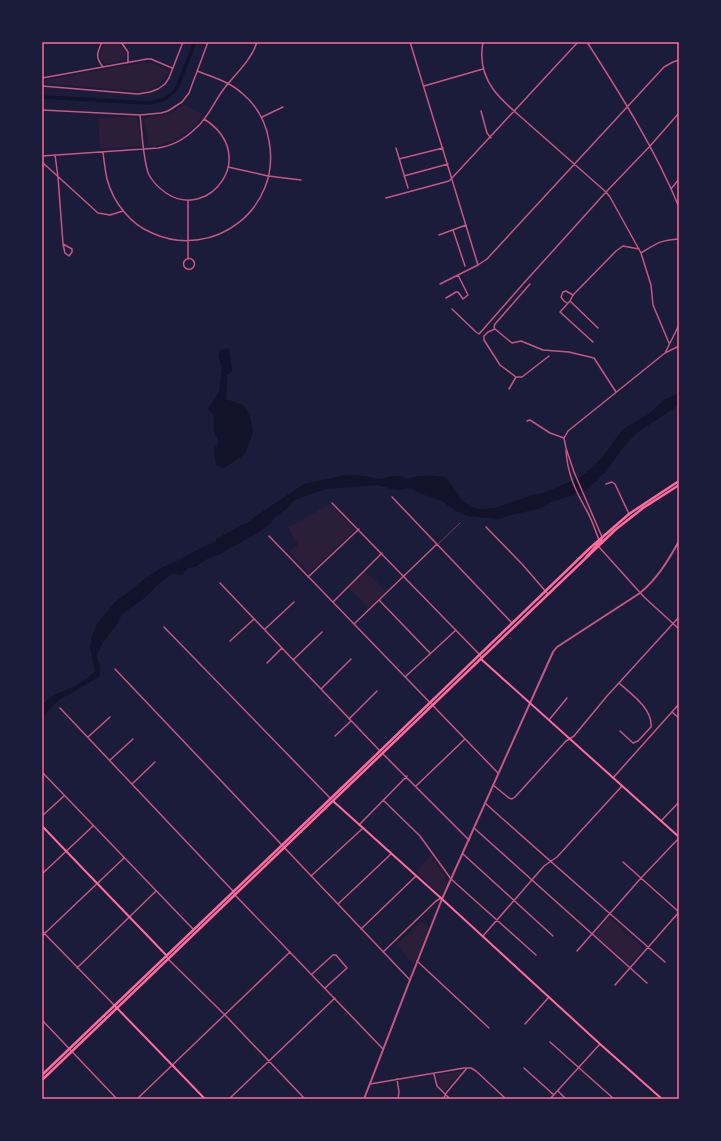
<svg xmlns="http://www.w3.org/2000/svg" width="721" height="1141" font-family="Cabin,sans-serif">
  <rect width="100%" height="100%" fill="#1b1b3a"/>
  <!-- green -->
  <path fill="#2a1e3b" d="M104,42h14l8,10 -1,5 -4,4c-8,1 -18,6 -22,-4z
    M142,63h8l17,6 1,2c-3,12 -13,17 -24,21l-100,-9 1,-3z
    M184,105l19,9c-3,5 -6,10 -10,13 -11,11 -29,19 -44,19l-5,-28 25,-4z
    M137,117l5,29 -42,3 -2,-31z
    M330,504l25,26 -46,43 -20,-22 9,-6 -10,-18z
    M365,571l21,20 -18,17 -20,-21z
    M431,855l17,25 -7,15 -25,-23z
    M609,917l35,31 -15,17 -34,-31z
    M422,921l7,7 -15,37 -18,-20z
    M462,1071l-17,19h-3l-3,-3 -2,-12z"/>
  <!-- water -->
  <path fill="#12122b" d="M229,348l3,23 -5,5 -1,23 17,6 7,11 3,16 -8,22 -21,14 -8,-3 -2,-16 5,-7 -5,-10v-16l-6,-7 11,-17 3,-25 -4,-10 2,-7z
    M679,393v12l-41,27 -13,13 -18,25 -19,19 -14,6 -23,7 -9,6 -32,7 -10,4 -32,-3 -12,-5 -14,-10 -15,-5 -17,-8 -10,2 -8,-1 -13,-4 -54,4 -14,5 -18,7 -5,7 -12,8 -6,8 -11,8 -41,23 -13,5 -10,7 -7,1 -6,7 -10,-1 -16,12 -10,11 -24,17 -5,10 -14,18 -7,15 4,8v11l-30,18 -10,5 -18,18v-12l10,-9 23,-10 14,-9 6,-6 -5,-24 2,-11 5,-12 11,-14 10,-11 7,-4 22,-18 16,-10 14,-6 24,-13 33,-14 22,-18 48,-32 42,-9 17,1 17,3 12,-3h9l5,3c15,-4 23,-4 39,-2l9,11 8,12 9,7 10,2 14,-1 37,-13 12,-2 36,-16 6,-4 15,-14 22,-30 26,-15 15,-14z"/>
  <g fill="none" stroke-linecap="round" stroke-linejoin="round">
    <!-- canal -->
    <path stroke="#12122b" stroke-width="3.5" d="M42,97l108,6 15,-4 11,-9 19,-48"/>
    <!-- river -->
    <path stroke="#12122b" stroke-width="6" d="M219,541l26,-14"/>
    <!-- service -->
    <path stroke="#c65784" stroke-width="0.5" d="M438,544l22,-21"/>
    <!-- minor -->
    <path stroke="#c65784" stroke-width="1.5" d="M102,42c-5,11 -7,15 1,25
      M121,42l7,10v11
      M410,42l68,223
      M483,42c-3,16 0,33 10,47 9,13 25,25 37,36 25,22 51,45 76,67l4,5 31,56 10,32 2,20 16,38
      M587,42c34,53 68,107 92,165
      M42,78l105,-19h4l21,9
      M42,86l96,8 12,-2 8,-3 7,-5 4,-6 14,-36
      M424,86l59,-17
      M42,110l98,5 21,-2 7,-2 14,-9 7,-9 19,-51
      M481,111l6,22 4,5
      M140,115c2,16 3,46 9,60 4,7 10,13 17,18 43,29 95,-38 38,-74
      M262,117l21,-10
      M396,148l12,40
      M103,152c1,9 2,18 4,27 6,23 23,45 45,54 62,28 130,-25 117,-92 -3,-18 -12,-35 -26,-47 -13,-12 -30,-17 -46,-23
      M55,155l3,22 5,67 2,9 4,3 3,-4v-3l-9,-5
      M42,156l116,-8c14,-2 28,-10 38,-20 12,-10 18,-26 27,-38 12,-16 28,-29 34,-48
      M399,159l44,-11
      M42,162l56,51 12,2 13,-4
      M228,167l40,9 33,4
      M404,176l44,-12
      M671,189l8,-10
      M386,198l63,-17 3,-3 126,-136
      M453,230l12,36
      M439,235l27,-10
      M641,253c16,-10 20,-13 38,-14
      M183.5 264a5.5 5.5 0 1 1 11 0a5.5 5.5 0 1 1-11 0Z
      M188,259v-59
      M440,284l38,-19 9,-6 177,-192 9,-5 6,-2
      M446,298l10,-6h2l5,7 5,-4 -10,-20
      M570,301l28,27
      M567,303l-3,-2 -3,-4 2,-5 3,-1 7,4
      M452,309l24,23 3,2 44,-50 83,-92 44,-46 29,-33
      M495,329l-1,-2 1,-3 35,-40
      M593,342l-33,-30 1,-1 9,-10 3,-6 43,-44 7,-5 16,3
      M665,353l14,-7
      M516,377l-16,-12 -16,-25v-4l4,-4 7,-3 17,14 9,-2 22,9 26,2 25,6 22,34
      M509,389l7,-12h6l27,-21
      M527,421l3,-1 20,13 14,5
      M566,450c1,23 10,42 21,61 5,9 8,19 12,29
      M606,484l6,-2 3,2 14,30
      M392,497l120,126
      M332,503l148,152 1,3
      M486,527l36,37 26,30
      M269,536l229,237
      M602,537l-28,-65 -8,-24 -2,-10 4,-7 97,-78 14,-28
      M599,547l45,50 35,32
      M308,577l51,-48
      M220,583l160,168
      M379,600l51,53
      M333,602l49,-49
      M354,624l83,-80
      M164,627l166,171
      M265,629l29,-27
      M230,641l24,-22
      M293,660l29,-28
      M267,663l15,-15
      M115,669l295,311
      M405,677l51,-47
      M619,683c12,11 34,26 32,44l-13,14 -5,2 -13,-12
      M321,689l30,-30
      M60,708l173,183 2,4 148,154
      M672,712l7,6
      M349,719l28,-28
      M549,720l18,-22
      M335,736l16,-15
      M88,737l22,-20
      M383,754l86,86
      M110,760l23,-21
      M42,772l151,157
      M613,778l66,-74
      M132,784l23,-22
      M493,785l16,13 3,1 3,-2 51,-56 8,-5 33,-40 72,-79
      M416,786l49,-47
      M383,800l37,36 31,43 85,76
      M485,803c60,54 120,106 180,159
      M42,816l22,-20
      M661,821l18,-19
      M359,825l48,-49
      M474,828l173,155
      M463,854l90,82
      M623,862l56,50
      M42,874l51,-48
      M311,876l51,-47
      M338,904l53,-50
      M361,929l55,-53
      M42,931l72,74
      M42,936l82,-78
      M483,936l61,-70 13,-9 65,-71
      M577,951l64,-73 38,-40
      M383,952l53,-51 5,-3
      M166,955l2,4 57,56 80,84
      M417,961l72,67
      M77,968l79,-77
      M312,974l21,-19h3l11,13 -22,20
      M615,985l64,-73
      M42,1020l75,79
      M525,1024l24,-27
      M550,1042l64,57
      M524,1068l30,27
      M434,1074l3,12 13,13
      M397,1079l2,13 -1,7
      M370,1084l94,-16h7l5,3 30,28
      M558,1091l8,8
      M137,1099l153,-147
      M229,1099l106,-101
      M443,1099l4,-7 20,-24
      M550,1099l50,-55"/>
    <!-- tertiary -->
    <path stroke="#c65784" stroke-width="2" d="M364,1099l46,-119 32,-81 111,-247 4,-5 83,-54c17,-14 28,-32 39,-52"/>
    <!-- secondary -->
    <path stroke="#ff6b9d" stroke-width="2" d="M481,659l198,178
      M333,801l109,98 158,145 62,55
      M42,826l124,129
      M114,1005l91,94"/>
    <!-- primary -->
    <path stroke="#ff6b9d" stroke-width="2.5" d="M586,557l13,-14 3,-5
      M42,1075l307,-294 241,-233 39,-34 50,-33
      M42,1080l573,-550 28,-22 36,-23"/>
  </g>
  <!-- border -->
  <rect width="721" height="1141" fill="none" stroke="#1b1b3a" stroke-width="86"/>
  <rect x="43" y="43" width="635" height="1055" fill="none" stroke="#ff6b9d" stroke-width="1.5"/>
</svg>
